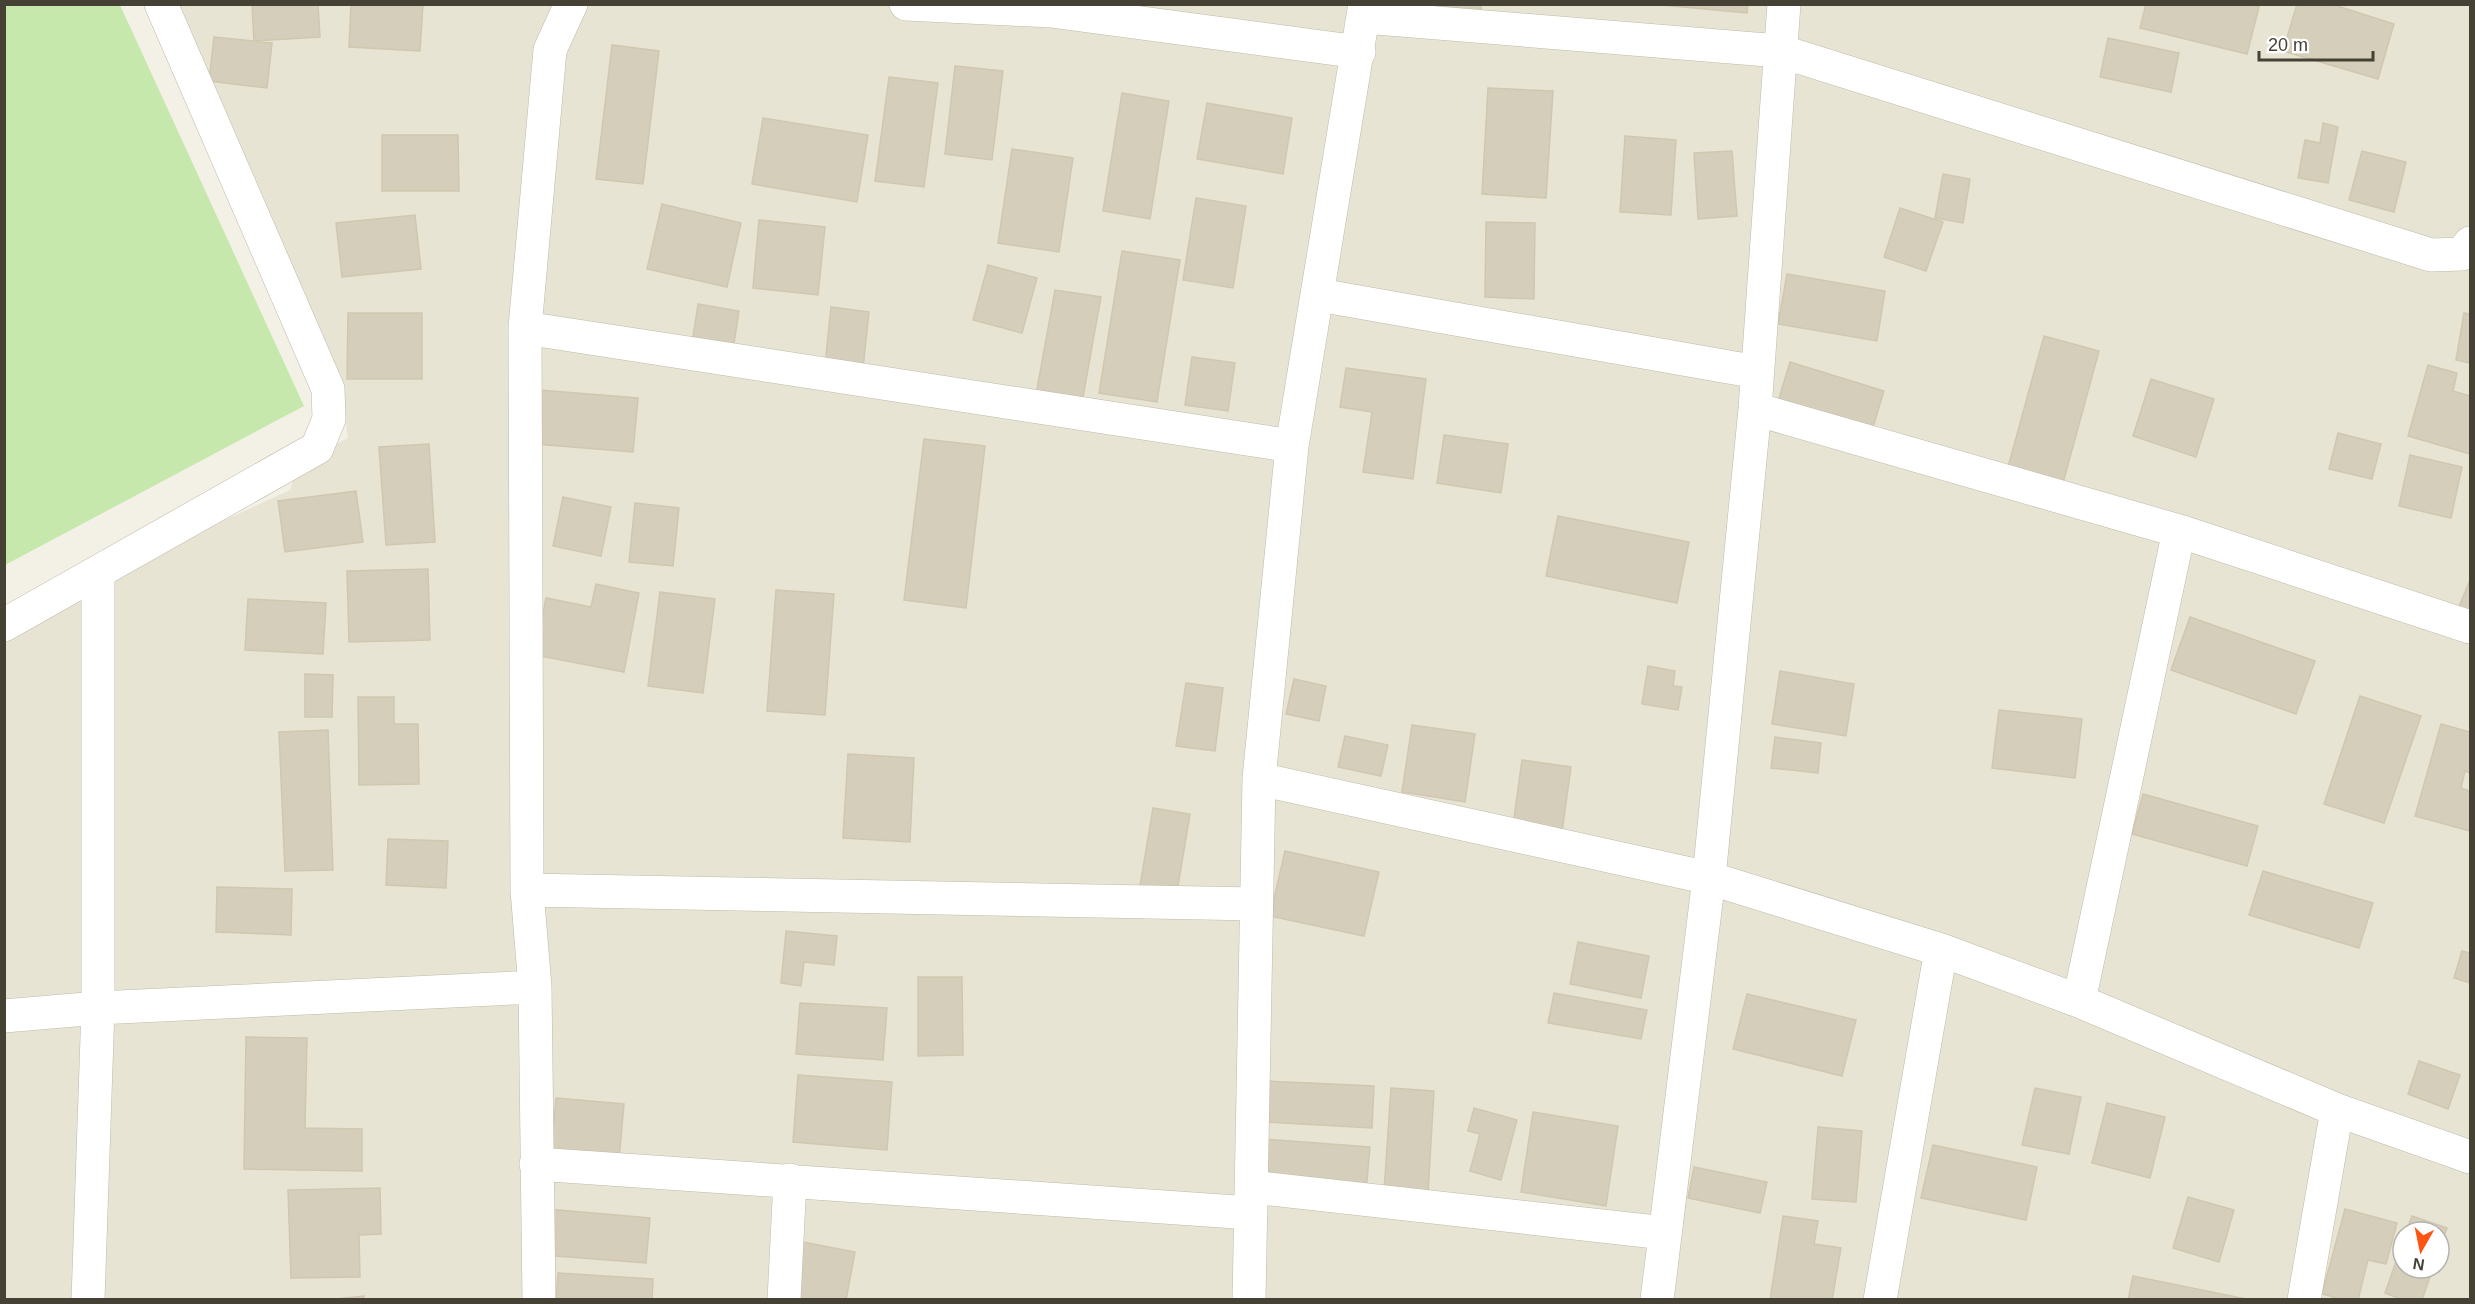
<svg xmlns="http://www.w3.org/2000/svg" width="2475" height="1304" font-family="Helvetica,sans-serif">
  <rect width="100%" height="100%" fill="#f3f1e6"/>
  <!-- residential -->
  <path fill="#e7e4d4" fill-rule="evenodd" d="M173,5h2297v1294h-2465l-1,-673 41,-23 245,-113 8,-26 50,-26 -9,-63zM2403,1232h36v36h-36z"/>
  <!-- green -->
  <path fill="#c6e8ad" d="M5,4l115,1 184,401 -299,159z"/>
  <!-- building -->
  <path fill="#d5cebb" stroke="#d0c7ae" stroke-width="1.5" d="M252,4h66l2,33 -66,4z
    M351,4h72l-3,47 -71,-4z
    M1428,4h53v9h-53z
    M1650,4h98l-1,9z
    M2146,4h104l9,3 -12,47 -107,-26z
    M2297,4h34l63,20 -16,55 -95,-28z
    M214,37l58,6 -5,45 -58,-7z
    M2108,38l71,15 -8,39 -71,-15z
    M612,45l47,6 -16,133 -47,-5z
    M955,66l48,5 -11,89 -47,-6z
    M889,77l49,6 -14,104 -49,-6z
    M1488,88l65,3 -7,107 -64,-4z
    M1122,93l47,8 -19,118 -47,-8z
    M1207,103l85,15 -9,56 -86,-15z
    M763,118l105,17 -11,67 -105,-18z
    M2323,123l15,4 -10,56 -30,-5 7,-38 15,3z
    M382,135h76l1,56h-77z
    M1625,136l51,4 -5,75 -51,-3z
    M1012,149l61,9 -14,94 -61,-9z
    M1732,151l5,65 -39,3 -4,-66z
    M2362,151l44,11 -12,50 -45,-12z
    M1943,174l27,5 -7,44 -28,-5z
    M1196,198l50,8 -13,82 -50,-8z
    M662,204l79,19 -14,64 -80,-18z
    M1900,208l43,14 -17,49 -42,-14z
    M415,215l6,54 -79,8 -6,-54z
    M759,220l66,7 -7,68 -65,-7z
    M1486,222l49,1 -1,76 -49,-2z
    M1122,251l58,9 -23,142 -58,-9z
    M988,265l49,13 -15,55 -49,-13z
    M1787,274l98,17 -8,50 -99,-17z
    M1055,290l46,7 -20,111 -46,-8z
    M698,304l41,7 -6,39 -41,-7z
    M831,307l38,5 -6,56 -38,-3z
    M348,313h74v66h-75z
    M2464,313l6,1v49l-14,-3z
    M2044,336l55,15 -36,132 -55,-16z
    M1192,357l43,6 -7,48 -43,-6z
    M1790,362l94,29 -14,46 -94,-29z
    M2428,365l29,8 -4,18 17,5v58l-62,-18z
    M1346,368l80,11 -13,100 -50,-7 9,-60 -32,-5z
    M2151,379l63,20 -18,58 -63,-21z
    M539,390l99,8 -5,54 -98,-8z
    M2338,433l43,11 -9,35 -43,-10z
    M1444,435l64,9 -7,49 -64,-10z
    M924,439l61,7 -19,162 -62,-8z
    M429,444l6,98 -49,3 -7,-98z
    M2410,455l52,12 -11,51 -52,-12z
    M356,491l7,51 -78,10 -7,-51z
    M563,497l48,10 -10,49 -48,-10z
    M635,503l44,5 -6,58 -44,-4z
    M1558,516l131,26 -12,61 -131,-27z
    M428,569l2,71 -81,2 -2,-71z
    M2470,580v34l-12,-5z
    M596,584l43,9 -15,79 -89,-17 11,-57 45,9z
    M776,590l58,4 -9,121 -58,-4z
    M660,592l55,7 -12,94 -55,-7z
    M248,599l78,4 -3,51 -78,-4z
    M2190,617l125,44 -19,53 -125,-44z
    M1648,666l27,5 -2,15 9,1 -4,23 -36,-6z
    M1780,671l74,13 -8,52 -74,-12z
    M305,674l28,1 -1,42h-27z
    M1294,679l32,7 -7,35 -33,-7z
    M1186,683l37,5 -8,63 -39,-5z
    M2360,696l61,20 -37,107 -60,-19z
    M358,697h36v27h24l1,60 -60,1z
    M1999,710l83,9 -7,59 -83,-10z
    M2441,724l29,8v41l-5,-2 -4,17 9,3v40l-55,-15z
    M1412,725l63,9 -10,68 -63,-10z
    M328,730l5,140 -48,1 -6,-139z
    M1345,736l43,9 -7,31 -43,-9z
    M1775,737l46,6 -3,30 -47,-5z
    M848,754l66,4 -4,84 -67,-4z
    M1522,760l49,7 -9,65 -49,-7z
    M2143,794l115,32 -11,40 -115,-32z
    M1153,808l37,6 -14,84 -37,-6z
    M388,839l60,2 -2,47 -60,-3z
    M1285,851l94,21 -15,64 -94,-20z
    M2263,871l110,32 -14,45 -110,-33z
    M217,887l75,2 -1,46 -75,-3z
    M786,931l51,5 -3,29 -30,-3 -3,24 -20,-3z
    M1578,942l71,14 -8,42 -71,-14z
    M2462,951l8,2v30l-16,-5z
    M918,977h44l1,78 -45,1z
    M1554,993l93,17 -6,29 -93,-16z
    M1747,994l109,26 -14,56 -109,-27z
    M800,1003l87,5 -4,52 -87,-6z
    M246,1037l61,1 -2,90 57,1v42l-118,-2z
    M2419,1061l41,14 -12,34 -40,-15z
    M798,1075l94,7 -5,68 -94,-8z
    M1266,1081l108,5 -2,42 -108,-6z
    M1391,1088l43,3 -6,103 -44,-2z
    M2035,1088l46,9 -12,57 -47,-9z
    M556,1098l68,6 -5,56 -68,-6z
    M2107,1103l58,14 -15,61 -58,-15z
    M1474,1108l43,12 -16,60 -31,-9 10,-37 -12,-3z
    M1533,1112l85,14 -12,80 -85,-14z
    M1818,1127l44,4 -6,71 -44,-3z
    M1265,1139l105,8 -4,44 -105,-8z
    M1933,1145l104,22 -11,53 -105,-22z
    M1694,1167l73,15 -7,31 -72,-15z
    M380,1188l1,46 -22,1 1,42 -69,1 -3,-88z
    M2188,1197l46,13 -15,52 -46,-14z
    M547,1209l103,9 -4,45 -103,-8z
    M2345,1209l52,14 -11,41 -18,-4 -10,40h-14l-22,-6z
    M1783,1216l35,5 -4,23 27,4 -9,52h-62z
    M2412,1216l35,12 -8,22v-18h-33z
    M803,1242l52,10 -9,48h-54z
    M2403,1242v26h30l-11,32h-19l-18,-7z
    M558,1273l95,6 -1,21h-96z
    M2133,1276l118,24h-123z
    M364,1296v4h-38z"/>
  <g fill="none" stroke-linecap="round" stroke-linejoin="round">
    <defs>
      <path id="minor" d="M906,4l145,7 308,41
        M1364,17l416,34 651,204 31,-1 8,-11
        M1319,295l438,77
        M525,328l767,118
        M1755,409l424,122 291,96
        M4,625l313,-177 12,-29 -1,-30 -167,-385
        M1259,779l450,99 232,72 138,51 258,109 133,47
        M527,890l729,14
        M2079,1001l100,-470
        M4,1016l94,-8 437,-21
        M536,1164l715,49
        M1252,1187l413,46
        M88,1300l10,-292v-435
        M539,1300l-4,-313 -8,-97 -2,-562 25,-278 21,-46
        M784,1300l6,-120
        M1249,1300l10,-521 33,-333 73,-442
        M1657,1300l52,-422 46,-469 29,-405
        M1880,1300l61,-350
        M2304,1300l33,-190"/>
    </defs>
    <!-- minor casing -->
    <use href="#minor" stroke="#bfbaa8" stroke-width="34"/>
    <!-- minor -->
    <use href="#minor" stroke="#fff" stroke-width="33"/>
  </g>
  <!-- border -->
  <rect width="2475" height="1304" fill="none" stroke="#464135" stroke-width="12"/>
  <!-- north arrow -->
  <g transform="translate(2421 1250) rotate(189)"><circle r="28" fill="#ffffff" stroke="#b5b3ae" stroke-width="1.5"/>
  <path d="M0-4.5L10 22L0 15L-10 22Z" fill="#fe5412"/>
  <text y="-9" font-size="16" font-weight="bold" text-anchor="middle" fill="#464135">N</text>
  </g>
  <!-- scale -->
  <path d="M2259 51v9h114v-9" fill="none" stroke="#464135" stroke-width="3"/>
  <text x="2268" y="51" font-size="18" fill="#464135" stroke="#ffffff" stroke-width="4.5" paint-order="stroke">20 m</text>
</svg>
